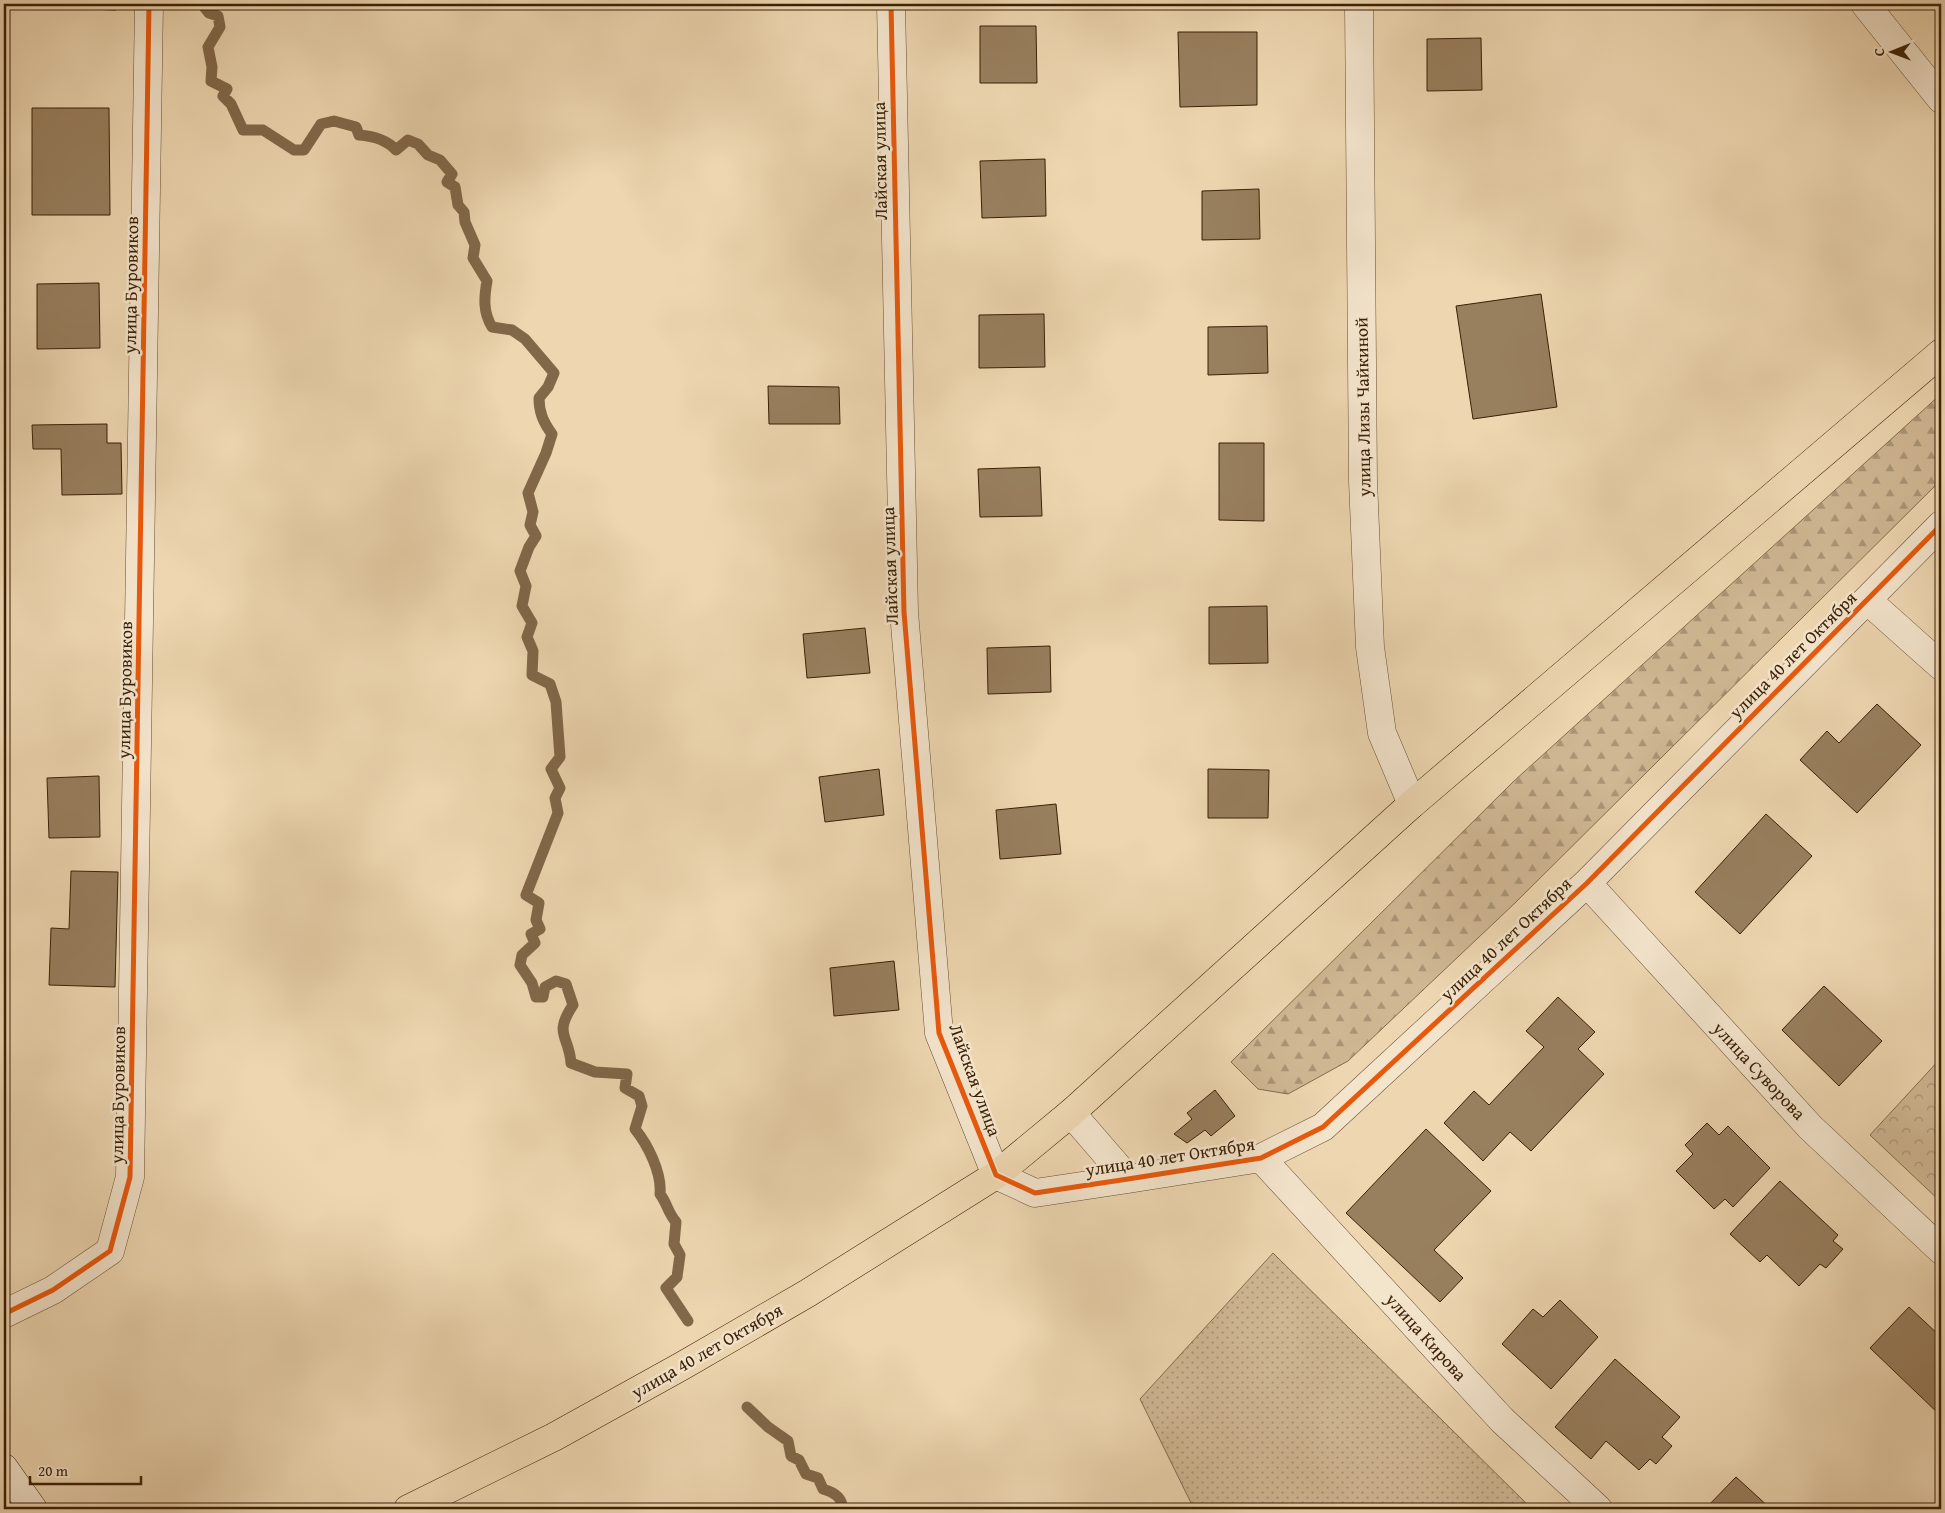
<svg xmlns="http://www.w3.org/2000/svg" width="1945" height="1513" font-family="'Gentium Book Plus',serif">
  <defs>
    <pattern id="forest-firs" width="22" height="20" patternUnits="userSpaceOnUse" patternTransform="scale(1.25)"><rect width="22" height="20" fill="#cfb793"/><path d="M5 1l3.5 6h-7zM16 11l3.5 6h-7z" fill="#a99476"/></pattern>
    <pattern id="park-crowns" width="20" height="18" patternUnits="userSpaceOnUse" patternTransform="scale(1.25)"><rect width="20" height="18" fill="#cfb793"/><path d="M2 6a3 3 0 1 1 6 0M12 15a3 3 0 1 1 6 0" fill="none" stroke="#a99476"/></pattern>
    <pattern id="garden-dots" width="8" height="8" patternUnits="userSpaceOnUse" patternTransform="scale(1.25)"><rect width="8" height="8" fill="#cfb793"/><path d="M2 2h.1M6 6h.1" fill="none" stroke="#a99476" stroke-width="1.8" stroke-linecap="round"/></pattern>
  </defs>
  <rect width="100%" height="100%" fill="#edd6b0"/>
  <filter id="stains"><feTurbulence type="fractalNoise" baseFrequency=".004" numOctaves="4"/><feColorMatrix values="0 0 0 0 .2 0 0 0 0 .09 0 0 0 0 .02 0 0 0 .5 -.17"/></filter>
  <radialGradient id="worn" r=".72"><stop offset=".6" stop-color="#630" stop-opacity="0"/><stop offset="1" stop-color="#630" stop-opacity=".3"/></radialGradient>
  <!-- forest -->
  <path fill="url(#forest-firs)" stroke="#856c4c" d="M1941,394v86l-426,423 -167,158 -60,33 -30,-5 -27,-27 283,-281z"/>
  <!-- park -->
  <path fill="url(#park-crowns)" stroke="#856c4c" d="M1941,1058v144l-71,-67z"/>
  <!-- garden -->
  <path fill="url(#garden-dots)" stroke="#856c4c" d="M1273,1253l259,256h-338l-54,-110z"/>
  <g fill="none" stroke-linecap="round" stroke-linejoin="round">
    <!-- stream -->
    <path stroke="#816849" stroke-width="11" d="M202,4l7,9 9,3 2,11 -12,20 4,20 -1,14 16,8 -4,7 8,8 12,26h20l31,20h10l17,-26 13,-3 22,6 3,8c14,1 27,4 37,15l12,-10 10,4 10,11 12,5 12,14 -5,8 8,5 3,18 6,7 1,10 10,23 -2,13 14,23c-3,17 -4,31 5,46l20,3 13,9 29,34 -6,14 -9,11c0,14 4,24 13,36l-6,19 -18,40 5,19 -3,13 6,11 -7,11 -9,24 6,15 -4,20 10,17 -5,14 6,14 -1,24 18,9 6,18 4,55 -9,12 9,19 -5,10 3,15 -32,82 13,8 -3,17 4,9 -9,5 4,9 -13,12 -2,10 12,18 4,14h7l2,-10 11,-6 10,3 7,21c-20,30 -4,30 -2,58l24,9 32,2 -2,14 14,8 3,10 -7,23c13,16 27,44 25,65 7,9 8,19 16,28l-2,22 6,11 -3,22 -11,11 22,33
      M747,1407l21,20 20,14 3,15 8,4 7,14 12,4 5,11c10,3 20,8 19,20"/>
  </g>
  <!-- building -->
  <path fill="#987f5e" stroke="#3b2006" d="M59,4h57v6l-57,-2z
    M980,26h56l1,57h-57z
    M1178,32h79v73l-77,2z
    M1481,38l1,52 -55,1v-52z
    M32,108h77l1,107h-78z
    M1045,159l1,57 -64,2 -2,-57z
    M1259,189l1,50 -58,1v-49z
    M99,283l1,65 -63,1v-65z
    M1541,294l16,113 -84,12 -17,-113z
    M1044,314l1,53 -66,1v-53z
    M1267,326l1,47 -60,2v-48z
    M768,386l71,1 1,37h-71z
    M107,424v19h14l1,51 -60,1 -1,-46h-28l-1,-24z
    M1219,443h45v78l-45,-1z
    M1040,467l2,49 -62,1 -2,-48z
    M1267,606l1,57 -59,1v-57z
    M865,628l5,45 -63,5 -4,-44z
    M1050,646l1,46 -63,2 -1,-46z
    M1877,704l44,41 -64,68 -57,-53 27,-29 12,12z
    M879,769l5,46 -59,7 -6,-45z
    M1208,769l61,1 -1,48h-60z
    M99,776l1,61 -51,1 -2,-60z
    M1056,804l5,50 -61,5 -4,-49z
    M1766,814l46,42 -72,78 -45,-42z
    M71,871l47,1 -3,115 -66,-2 2,-57 18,1z
    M894,961l5,49 -65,6 -4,-48z
    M1824,986l58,55 -43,45 -57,-56z
    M1558,997l37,35 -17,17 26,25 -73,77 -21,-19 -27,29 -39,-38 30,-32 15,14 55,-58 -18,-16z
    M1215,1090l20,26 -24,20 -6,-6 -18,13 -13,-9 18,-15 -5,-6z
    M1707,1123l12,12 9,-9 42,42 -37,39 -8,-8 -11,10 -38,-38 17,-17 -8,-9z
    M1426,1129l65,62 -57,59 29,28 -23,24 -94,-89z
    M1780,1181l58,54 -5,6 10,8 -17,19 -6,-4 -21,22 -32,-31 -7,7 -30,-28z
    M1560,1300l38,37 -47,52 -49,-45 31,-35 10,8z
    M1909,1307l32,30v79l-71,-68z
    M1615,1359l65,58 -18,20 10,9 -16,18 -6,-5 -11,11 -33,-29 -15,18 -36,-32z
    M1736,1477l35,32h-66z"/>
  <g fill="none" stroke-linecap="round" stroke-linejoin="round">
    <defs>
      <path id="street" d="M891,4l13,608 35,421 57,142 39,18 93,-14 133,-21 62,-31 264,-244 354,-358
        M1359,4l4,477 7,166 12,86 30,71
        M1865,4l76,95
        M1867,600l74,66
        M1587,883l223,244 131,123
        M1071,1113l57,66
        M1261,1158l241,262 96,89
        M4,1314l49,-24 57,-39 20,-74 19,-1173"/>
      <path id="secondary" d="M4,1468l29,41"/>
      <path id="primary" d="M408,1509l146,-72 128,-71 126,-73 188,-118 75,-62 341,-309 529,-451"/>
    </defs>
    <!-- street casing -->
    <use href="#street" stroke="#684e30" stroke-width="29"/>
    <!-- secondary casing -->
    <use href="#secondary" stroke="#3b2006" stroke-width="29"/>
    <!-- primary casing -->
    <use href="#primary" stroke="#3b2006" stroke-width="29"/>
    <!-- street -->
    <use href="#street" stroke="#f3e4cc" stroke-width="28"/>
    <!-- secondary -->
    <use href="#secondary" stroke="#f3e4cc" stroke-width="28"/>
    <!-- primary -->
    <use href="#primary" stroke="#edd6b0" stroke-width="28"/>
    <defs>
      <path id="cycleway" d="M891,4l13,608 35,421 57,142 39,18 93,-14 133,-21 62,-31 264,-244 354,-358
        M4,1314l49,-24 57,-39 20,-74 19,-1173"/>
    </defs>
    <!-- cycleway casing -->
    <use href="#cycleway" stroke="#f3e4cc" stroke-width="8"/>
    <!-- cycleway -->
    <use href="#cycleway" stroke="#e8590c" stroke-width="5"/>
  </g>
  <g text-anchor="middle" stroke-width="5" stroke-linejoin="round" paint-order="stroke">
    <!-- street labels -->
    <g font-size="18" fill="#3b2006" stroke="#f3e4cc">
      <text transform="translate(880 161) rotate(-91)" y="6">Лайская улица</text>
      <text transform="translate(131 285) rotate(-89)" y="6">улица Буровиков</text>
      <text transform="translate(1363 407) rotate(-91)" y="6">улица Лизы Чайкиной</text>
      <text transform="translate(890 566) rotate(-92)" y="6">Лайская улица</text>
      <text transform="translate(1793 655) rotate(-45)" y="6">улица 40 лет Октября</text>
      <text transform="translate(125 690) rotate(-89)" y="6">улица Буровиков</text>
      <text transform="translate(1506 939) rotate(-43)" y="6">улица 40 лет Октября</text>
      <text transform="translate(1759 1071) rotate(47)" y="6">улица Суворова</text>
      <text transform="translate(975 1080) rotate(70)" y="6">Лайская улица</text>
      <text transform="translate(118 1095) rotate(-89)" y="6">улица Буровиков</text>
      <text transform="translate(1170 1157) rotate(-9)" y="6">улица 40 лет Октября</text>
      <text transform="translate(1426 1337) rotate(48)" y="6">улица Кирова</text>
      <text transform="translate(707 1351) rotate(-30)" y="6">улица 40 лет Октября</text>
    </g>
  </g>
  <!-- margin -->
  <rect width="1945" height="1513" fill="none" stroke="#edd6b0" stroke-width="20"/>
  <rect x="5" y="5" width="1935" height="1503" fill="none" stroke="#3b2006" stroke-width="2.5"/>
  <rect x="10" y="10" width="1925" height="1493" fill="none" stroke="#3b2006"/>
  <!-- north arrow -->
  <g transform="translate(1892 52) rotate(269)" stroke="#f3e4cc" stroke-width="4" paint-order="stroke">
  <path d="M0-4L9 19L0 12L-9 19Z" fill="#3b2006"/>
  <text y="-8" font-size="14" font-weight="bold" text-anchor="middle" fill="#3b2006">С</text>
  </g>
  <!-- scale -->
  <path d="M30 1476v8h111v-8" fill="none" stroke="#3b2006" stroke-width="2.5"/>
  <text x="38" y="1476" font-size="15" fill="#3b2006" stroke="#f3e4cc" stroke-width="4" paint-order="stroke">20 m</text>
  <rect width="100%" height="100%" filter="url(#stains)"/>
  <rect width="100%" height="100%" fill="url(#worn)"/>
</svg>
